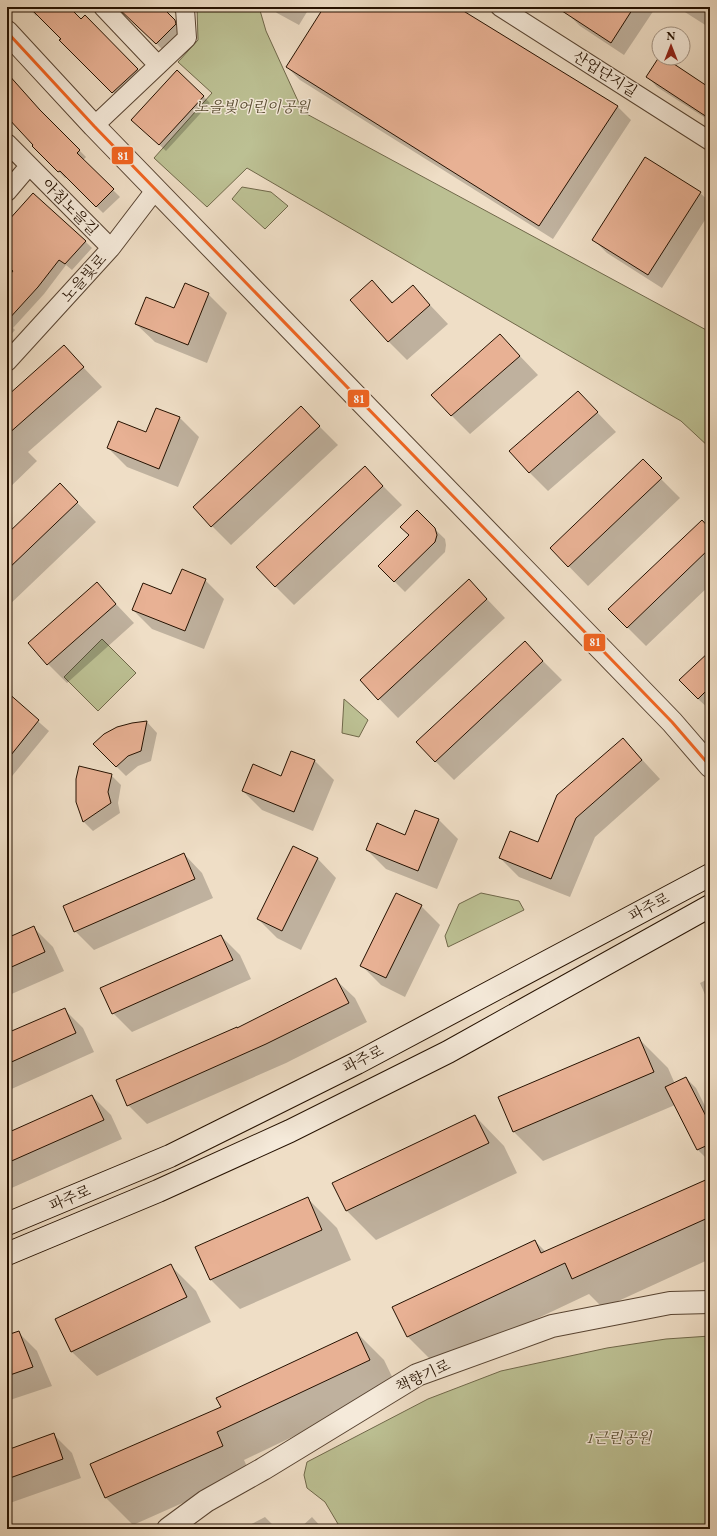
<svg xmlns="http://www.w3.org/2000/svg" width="717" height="1536" font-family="'EB Garamond','Noto Serif KR',serif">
  <rect width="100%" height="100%" fill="#efdec6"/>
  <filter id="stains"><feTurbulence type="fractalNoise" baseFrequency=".005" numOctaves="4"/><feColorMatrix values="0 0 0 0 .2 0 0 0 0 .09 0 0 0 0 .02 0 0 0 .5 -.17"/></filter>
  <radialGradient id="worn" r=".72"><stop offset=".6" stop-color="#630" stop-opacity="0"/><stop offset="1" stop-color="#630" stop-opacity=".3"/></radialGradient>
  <!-- green -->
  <path fill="#bcc093" stroke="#70684a" d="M197,7h62l7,24 37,81 407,220v116l-29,-27 -434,-253 -40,39 -53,-49 58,-65 -34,-31 20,-22z
    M242,187l29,5 17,14 -23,23 -33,-30z
    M102,639l34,34 -38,38 -34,-34z
    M344,699l24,21 -9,17 -17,-4z
    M481,893l38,8 5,9 -76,37 -3,-11 14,-32z
    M710,1336v193h-369l-16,-27 -18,-14 -3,-13 3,-13 121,-63 73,-28 106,-23 59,-9z"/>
  <!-- shadow -->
  <path fill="#0003" d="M28,7h40l13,13 4,-3 59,59 -24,23 -59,-59 1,-1 -24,-25 -2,2z
    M119,7h41l22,21v3l-19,19z
    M271,7h39l-11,18 -22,-12z
    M325,7h130l163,100 13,13 -78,119 -253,-159 -13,-13z
    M571,7h85l-32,48 -44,-29 -13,-13z
    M677,7h33v21z
    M7,75l40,43 39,39 -3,3 37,37 -17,16 -36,-36 -2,1 -32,-32 1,-1 -27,-30z
    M647,76l63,13v32l-53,-34z
    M203,96l7,7 -44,48 -27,-25z
    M7,165l10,9 -10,11z
    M700,193l10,9v10l-48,76 -55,-35 -13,-13z
    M7,225l78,16 7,7 -20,22 -6,-5 -22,29 -31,34 2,2 -8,9z
    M372,282l22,21 19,-16 35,37 -41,36 -19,-19z
    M208,294l19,19 -20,50 -52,-21 -19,-18 39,-15z
    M500,335l38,40 -68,59 -19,-19z
    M64,347l38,40 -74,65 9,9 -30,29v-93z
    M578,392l38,40 -68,59 -19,-19z
    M301,408l37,37 -107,100 -19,-19z
    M180,418l19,19 -21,50 -51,-20 -19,-19 39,-14z
    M643,461l37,37 -92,88 -37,-38z
    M365,468l37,37 -108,100 -19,-19z
    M60,485l36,37 -89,85v-72z
    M417,512l28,27 1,6 -1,7 -40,40 -26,-26 31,-31z
    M710,530v55l-64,61 -19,-19z
    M205,580l19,19 -20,50 -52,-20 -19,-19 39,-14z
    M469,580l36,38 -107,100 -37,-38z
    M97,584l37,39 -67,60 -19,-19z
    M525,643l37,37 -108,100 -19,-19z
    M710,653v57l-12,-11z
    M7,694l42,37 -41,50 -1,-1z
    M147,722l10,11 -6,28 -13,5 -12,10 -10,-10 16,-42z
    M623,739l37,40 -65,58 -25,60 -51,-20 -19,-19 39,-15z
    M292,752l23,9 19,19 -21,51 -51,-21 -19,-19 39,-14z
    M111,775l10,10 -3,18 2,10 -27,18 -10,-10z
    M416,811l23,9 19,19 -21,50 -51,-20 -19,-19 39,-14z
    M293,847l25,12 18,19 -35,72 -24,-12 -19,-19z
    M184,854l18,19 11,25 -119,52 -19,-19z
    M421,906l19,19 -35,72 -24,-12 -19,-19z
    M34,928l19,19 11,24 -57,25v-57z
    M221,936l19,19 11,24 -119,53 -19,-19z
    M710,978v28l-10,-23z
    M336,980l19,18 12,24 -81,41 -139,61 -19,-19 110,-76z
    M64,1009l19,19 11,24 -87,39v-57z
    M638,1038l30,30 7,16 11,-6 10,10 14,28v43l-2,1 -10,-10 -23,-45 -132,56 -29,-29 -15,-34z
    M92,1096l19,19 11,24 -115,51v-56z
    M475,1116l29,30 13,27 -141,67 -29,-29 -13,-27z
    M710,1179v80l-107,49 -14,-14 -152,72 -29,-29 -14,-29 141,-67 11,11z
    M307,1198l30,30 14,32 -111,49 -29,-29 -14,-33z
    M171,1266l25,25 15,31 -114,54 -25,-24z
    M18,1332l19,19 15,35 -45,15v-65z
    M357,1333l27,27 13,27 -153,73 6,13 -117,52 -27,-27 -15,-33 131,-58z
    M53,1434l19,19 9,25 -74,26v-53z
    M265,1517l12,12h-35z
    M312,1517l11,12h-24z"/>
  <!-- building -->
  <path fill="#e8b194" stroke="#251100" d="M29,7h40l12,12 4,-4 53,54 -26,24 -53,-53 2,-1z
    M117,7h45l13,13 1,4 -20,20z
    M324,7h133l161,99 -79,120 -253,-159z
    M556,7h78l-23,36z
    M659,57l6,1 45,30v31l-64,-42z
    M177,70l27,26 -45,49 -28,-25z
    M7,73l33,37 40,40 -3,3 37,36 -18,18 -36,-36 -2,1 -26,-26 1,-1 -26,-28z
    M645,157l56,35 -53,83 -56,-35z
    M33,193l53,48 -21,23 -6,-4 -21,27 -31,34v-43l6,-7 -6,-5v-44z
    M372,280l20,23 21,-18 17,20 -42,37 -38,-42z
    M185,283l24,10 -21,52 -53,-21 11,-27 28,11z
    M500,334l20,22 -69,60 -20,-21z
    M64,345l20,22 -77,68v-39z
    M578,391l20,21 -69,61 -20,-22z
    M301,406l19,20 -109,101 -18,-20z
    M156,408l24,9 -21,52 -52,-21 11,-27 28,11z
    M643,459l19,19 -94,89 -18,-19z
    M365,466l18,20 -108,101 -19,-20z
    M60,483l18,19 -71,68v-36z
    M417,510l18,18 2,7 -2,7 -41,40 -16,-16 31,-31 -9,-8z
    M702,520l8,9v19l-83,80 -19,-19z
    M182,569l24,10 -21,52 -53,-21 11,-27 28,11z
    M469,579l18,20 -109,101 -18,-20z
    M97,582l19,22 -69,61 -19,-22z
    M525,641l18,20 -108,101 -19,-20z
    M710,651v36l-12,12 -19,-19z
    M7,692l32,28 -32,40z
    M147,721l-6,30 -13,5 -12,11 -23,-23 11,-10 13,-7 15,-4z
    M623,738l19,22 -66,58 -25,61 -52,-21 11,-27 28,11 19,-47z
    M291,751l24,9 -21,52 -52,-21 11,-27 28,12z
    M79,766l33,8 -4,18 3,11 -28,19 -7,-20v-23z
    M415,810l24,9 -21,52 -52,-21 11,-27 28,12z
    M293,846l25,12 -36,73 -25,-12z
    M184,853l11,26 -121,53 -11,-26z
    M396,893l26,12 -36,73 -26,-12z
    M34,926l11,26 -38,17v-31z
    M221,935l12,25 -121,54 -12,-26z
    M336,978l13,25 -83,41 -139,62 -11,-26 121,-53v1z
    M65,1008l11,25 -69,31v-31z
    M639,1037l15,35 -141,60 -15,-35z
    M686,1077l24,47v20l-13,6 -32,-63z
    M92,1095l12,25 -97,43v-30z
    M475,1115l14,28 -143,68 -14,-28z
    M710,1178v39l-138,62 -7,-16 -158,74 -15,-30 143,-67 6,13z
    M308,1197l14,33 -112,50 -15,-33z
    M171,1264l16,33 -116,55 -16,-33z
    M19,1331l14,36 -26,9v-41z
    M357,1332l13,28 -153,72 6,14 -118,52 -15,-34 131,-57 -5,-9z
    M54,1433l9,26 -56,20v-29z"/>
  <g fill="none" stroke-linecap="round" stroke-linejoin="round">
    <defs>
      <path id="minor" d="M103,7l55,58
        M500,7l210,134
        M94,126l93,-88 -2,-29 -2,-2
        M7,143l104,105
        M7,192l22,-26
        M7,362l104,-114 45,-59"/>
      <path id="tertiary" d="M7,32l87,94 578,596 38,44
        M168,1529l38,-28 57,-32 154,-94 135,-49 118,-23 40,-1"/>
      <path id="secondary" d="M7,1224l163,-68 187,-93 353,-188
        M7,1254l151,-63 132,-60 158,-79 262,-146"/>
    </defs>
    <!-- minor casing -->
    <use href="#minor" stroke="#584432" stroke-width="20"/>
    <!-- tertiary casing -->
    <use href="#tertiary" stroke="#584432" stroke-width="24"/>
    <!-- secondary casing -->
    <use href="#secondary" stroke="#251100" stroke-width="24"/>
    <!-- minor -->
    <use href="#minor" stroke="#f5eada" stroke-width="18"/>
    <!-- tertiary -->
    <use href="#tertiary" stroke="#f5eada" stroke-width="22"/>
    <!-- secondary -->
    <use href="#secondary" stroke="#f5eada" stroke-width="22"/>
    <defs>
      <path id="bus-1" d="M7,32l87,94 578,596 38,44"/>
    </defs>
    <!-- bus-1 casing -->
    <use href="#bus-1" stroke="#f5eada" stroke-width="6"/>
    <!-- bus-1 -->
    <use href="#bus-1" stroke="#f26522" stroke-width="3"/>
  </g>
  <g text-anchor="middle" stroke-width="3" stroke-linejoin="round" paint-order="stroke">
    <!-- street labels -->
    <g font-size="15" fill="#251100" stroke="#f5eada">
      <text transform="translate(605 74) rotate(32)" y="5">산업단지길</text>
      <text transform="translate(70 207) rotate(45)" y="5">아침노을길</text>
      <text transform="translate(84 278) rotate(-48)" y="5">노을빛로</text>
      <text transform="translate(649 907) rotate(-28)" y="5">파주로</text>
      <text transform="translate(363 1059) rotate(-27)" y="5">파주로</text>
      <text transform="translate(70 1198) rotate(-23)" y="5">파주로</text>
      <text transform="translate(423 1376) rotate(-25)" y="5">책향기로</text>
    </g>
    <!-- park labels -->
    <g font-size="15" font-style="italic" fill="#5a4e33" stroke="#f5eada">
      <text x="252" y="112">노을빛어린이공원</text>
      <text x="619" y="1443">1근린공원</text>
    </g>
  </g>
  <g stroke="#f5eada" stroke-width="1.5">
    <rect x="111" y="146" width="23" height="19" rx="4" fill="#f26522"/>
    <rect x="347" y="389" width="23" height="19" rx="4" fill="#f26522"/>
    <rect x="583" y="633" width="23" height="19" rx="4" fill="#f26522"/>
  </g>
  <g font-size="11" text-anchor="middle" font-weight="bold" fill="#fff">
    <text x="123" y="160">81</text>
    <text x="359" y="403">81</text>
    <text x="595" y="646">81</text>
  </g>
  <!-- margin -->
  <rect width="717" height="1536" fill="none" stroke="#efdec6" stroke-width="24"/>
  <rect x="8" y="8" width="701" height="1520" fill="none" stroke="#251100" stroke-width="2"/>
  <rect x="12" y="12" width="693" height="1512" fill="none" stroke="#251100"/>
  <!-- north arrow -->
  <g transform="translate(671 46)"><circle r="19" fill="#f5eada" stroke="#a29383"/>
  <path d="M0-3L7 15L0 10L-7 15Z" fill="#8f2418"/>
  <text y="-6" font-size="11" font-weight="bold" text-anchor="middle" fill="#251100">N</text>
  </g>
  <rect width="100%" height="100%" filter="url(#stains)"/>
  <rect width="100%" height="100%" fill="url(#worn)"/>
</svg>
